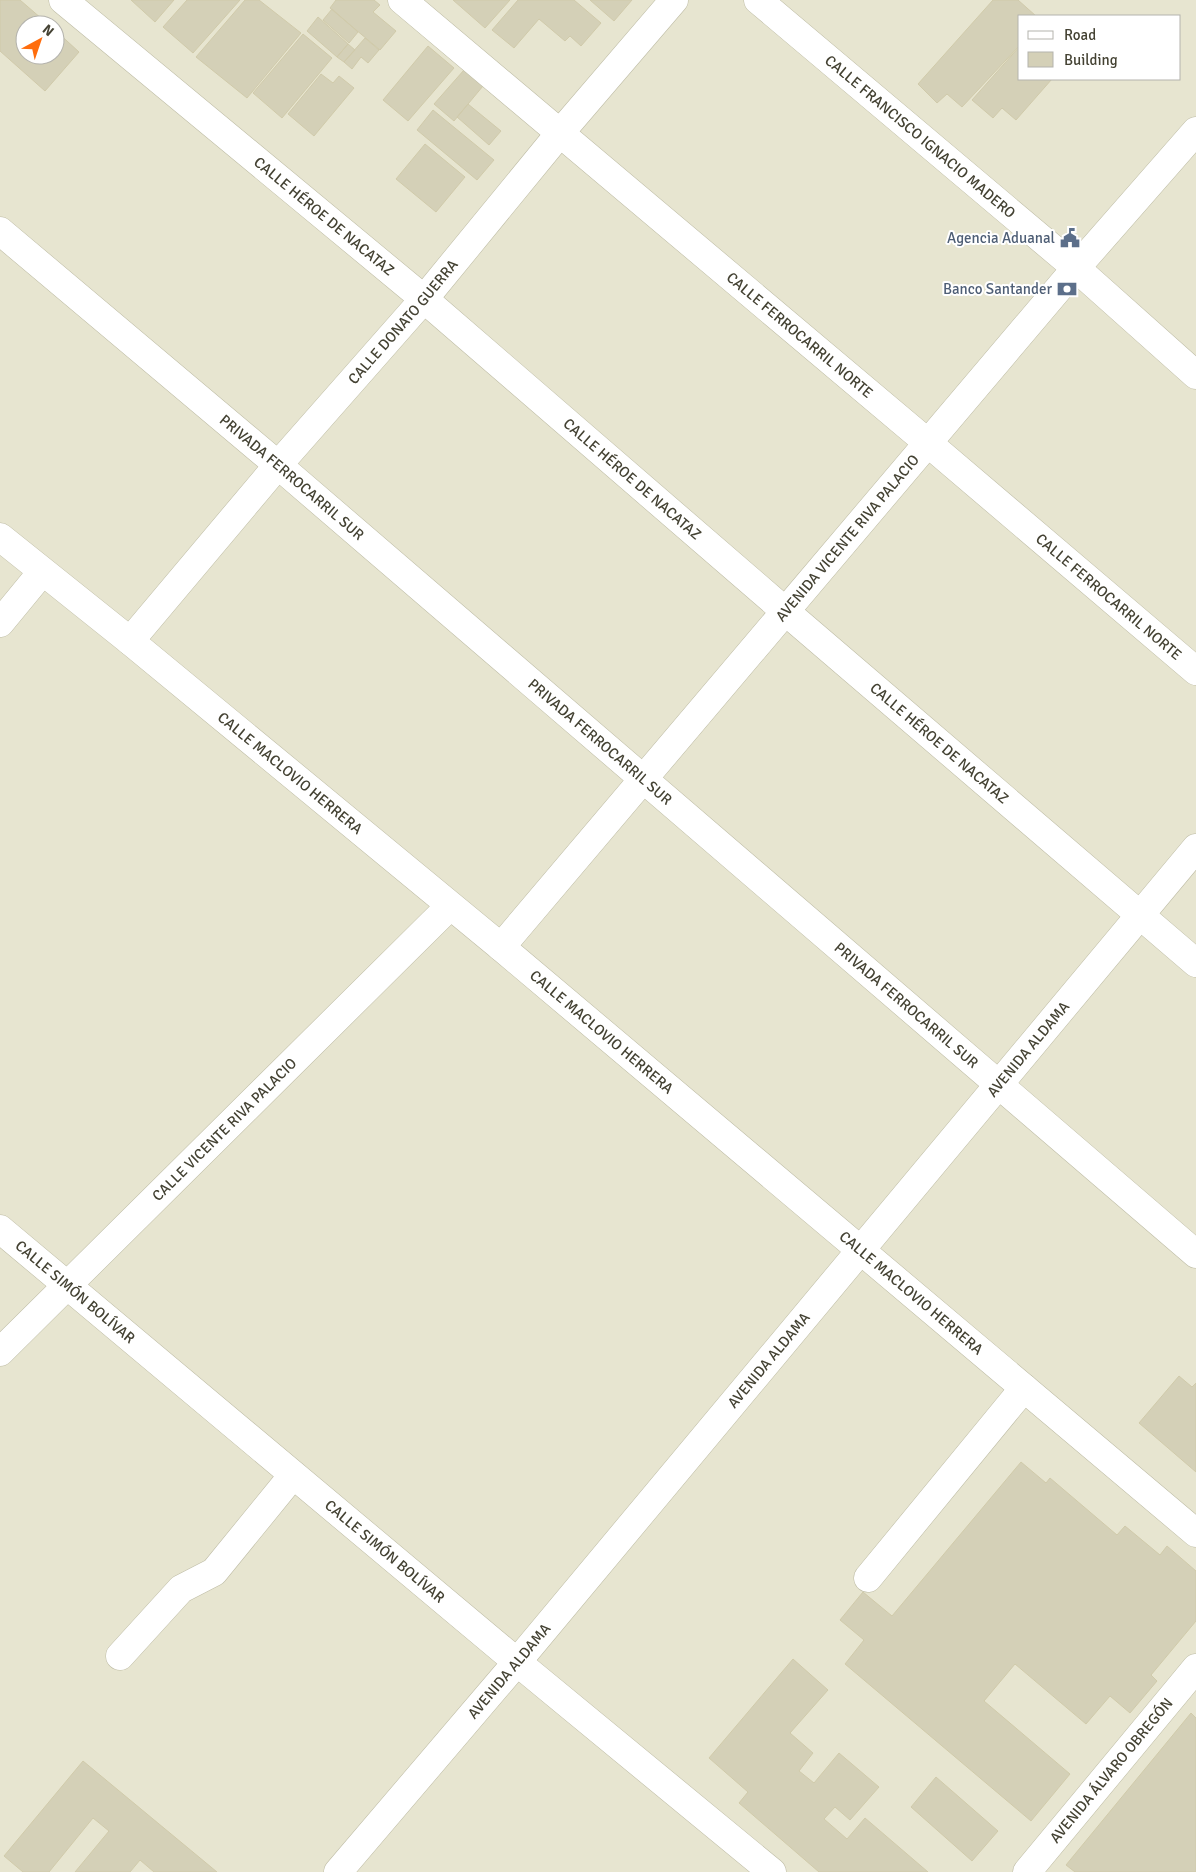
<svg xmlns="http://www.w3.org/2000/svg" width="1196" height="1872" font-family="Signika,sans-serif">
  <rect width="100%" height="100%" fill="#f2f1e2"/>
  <!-- residential -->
  <path fill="#e7e5d0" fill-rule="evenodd" d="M0,0h1196v1872h-1196zM1020,16h160v63h-160zM25,25h30v30h-30z"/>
  <!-- building -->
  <path fill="#d4d0b7" stroke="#d0caaa" d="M0,0h20l29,25h-24v30h30v-25l24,22 -34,39 -45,-40z
    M131,0h43l-19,22z
    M187,0h53l-47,53 -30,-26z
    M245,0h14l42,33 -54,65 -51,-41z
    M336,0h38l6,5 -7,7 23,19 -16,19 -50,-42z
    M453,0h57l-25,28z
    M518,0h56l27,23 -20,23 -11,-10 -5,5 -26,-22 -25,29 -22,-18z
    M590,0h42l-18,21z
    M993,0h25l18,16h-16v29l-58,62 -15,-13 -10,9 -19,-19z
    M332,9l26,23 -9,11 -26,-23z
    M318,17l30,27 -11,13 -30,-26z
    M303,34l29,24 -50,60 -29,-25z
    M365,38l14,12 -11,13 -7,-6 -9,12 -8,-7z
    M348,44l7,6 -11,12 -7,-5z
    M428,46l26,22 -46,53 -25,-21z
    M1020,46v33h32l-36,41 -14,-12 -9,10 -21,-18z
    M464,70l19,16 -29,35 -20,-17z
    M321,74l12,9 6,-7 15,12 -40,48 -26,-22z
    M468,104l33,27 -12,14 -32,-28z
    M433,110l61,50 -17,20 -60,-50z
    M425,144l40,33 -29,35 -40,-33z
    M1179,1376l13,11 4,-4v89l-57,-49z
    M1021,1462l25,21 4,-5 67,57 8,-9 35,29 7,-9 29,25v50l-45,54 6,6 -27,32 -20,-17 -24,28 -71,-60 -31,37 86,73 -39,47 -186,-157 19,-24 -24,-20 23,-28 29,24z
    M793,1659l35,31 -38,43 23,20 -14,18 15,12 25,-30 40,34 -29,33 -15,-13 -11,12 23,20 18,-21 63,54h-109l-80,-69 9,-11 -39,-34z
    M1191,1713l5,5v154h-121l-9,-7z
    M83,1761l134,111h-63l-14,-12 -10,12h-55l34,-41 -16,-13 -44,54h-26l-19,-16z
    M936,1777l62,54 -26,30 -61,-54z"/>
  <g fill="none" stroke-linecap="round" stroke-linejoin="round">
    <defs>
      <g id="minor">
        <path id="s1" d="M63,0l361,299 361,312 411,352"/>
        <path id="s2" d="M402,0l526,443 268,228"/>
        <path id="s3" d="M758,0l318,268 120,107"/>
        <path id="s4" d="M0,231l278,234 918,789"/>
        <path id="s5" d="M0,537l130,104 371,306 695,586"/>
        <path d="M0,623l42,-51"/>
        <path id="s6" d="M130,641l148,-176 146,-166 136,-166 114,-133"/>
        <path id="s7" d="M501,947l575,-679 120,-137"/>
        <path id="s8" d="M0,1229l517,433 255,210"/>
        <path id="s9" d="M0,1352l450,-446"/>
        <path d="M868,1578l156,-190"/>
        <path d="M120,1656l61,-67 33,-17 79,-97"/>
        <path id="s10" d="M338,1872l179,-210 679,-814"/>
        <path id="s11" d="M1027,1872l169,-204"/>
      </g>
    </defs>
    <!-- minor casing -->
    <use href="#minor" stroke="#bebca5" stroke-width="29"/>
    <!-- minor -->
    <use href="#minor" stroke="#fff" stroke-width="28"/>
  </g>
  <!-- icons -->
  <defs>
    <symbol id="civic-bare" viewBox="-9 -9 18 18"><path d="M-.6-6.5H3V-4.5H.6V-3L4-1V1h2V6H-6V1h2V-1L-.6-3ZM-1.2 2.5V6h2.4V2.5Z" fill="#5c6f8a" stroke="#fff" stroke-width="2.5" paint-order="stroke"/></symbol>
    <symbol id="bank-bare" viewBox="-9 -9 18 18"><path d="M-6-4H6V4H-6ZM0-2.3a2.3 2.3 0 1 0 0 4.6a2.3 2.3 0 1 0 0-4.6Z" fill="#5c6f8a" stroke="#fff" stroke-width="2.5" paint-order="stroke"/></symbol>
  </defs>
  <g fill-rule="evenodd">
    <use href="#civic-bare" x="1056" y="224" width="28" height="28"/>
    <use href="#bank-bare" x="1053" y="275" width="28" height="28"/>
  </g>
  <g text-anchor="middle" stroke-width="4" stroke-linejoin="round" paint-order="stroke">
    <!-- street labels -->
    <g font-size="15" fill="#444233" stroke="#fff">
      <text dy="5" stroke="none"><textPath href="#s3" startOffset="212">CALLE FRANCISCO IGNACIO MADERO</textPath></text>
      <text dy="5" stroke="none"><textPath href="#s1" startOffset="339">CALLE HÉROE DE NACATAZ</textPath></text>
      <text dy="5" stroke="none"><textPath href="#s6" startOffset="420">CALLE DONATO GUERRA</textPath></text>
      <text dy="5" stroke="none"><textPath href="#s2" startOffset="520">CALLE FERROCARRIL NORTE</textPath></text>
      <text dy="5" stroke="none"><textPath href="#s4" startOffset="382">PRIVADA FERROCARRIL SUR</textPath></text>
      <text dy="5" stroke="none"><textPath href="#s1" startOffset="744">CALLE HÉROE DE NACATAZ</textPath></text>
      <text dy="5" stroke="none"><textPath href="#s7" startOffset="536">AVENIDA VICENTE RIVA PALACIO</textPath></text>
      <text dy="5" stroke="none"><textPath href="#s2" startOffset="925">CALLE FERROCARRIL NORTE</textPath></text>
      <text dy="5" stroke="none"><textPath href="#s4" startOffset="788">PRIVADA FERROCARRIL SUR</textPath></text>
      <text dy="5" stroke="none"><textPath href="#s1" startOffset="1149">CALLE HÉROE DE NACATAZ</textPath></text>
      <text dy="5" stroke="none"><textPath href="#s5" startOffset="374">CALLE MACLOVIO HERRERA</textPath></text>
      <text dy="5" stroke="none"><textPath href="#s4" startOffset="1192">PRIVADA FERROCARRIL SUR</textPath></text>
      <text dy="5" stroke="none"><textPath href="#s5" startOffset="779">CALLE MACLOVIO HERRERA</textPath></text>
      <text dy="5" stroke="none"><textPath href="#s10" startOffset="1074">AVENIDA ALDAMA</textPath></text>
      <text dy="5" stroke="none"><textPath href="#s9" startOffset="316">CALLE VICENTE RIVA PALACIO</textPath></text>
      <text dy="5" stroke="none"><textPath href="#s8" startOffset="98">CALLE SIMÓN BOLÍVAR</textPath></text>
      <text dy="5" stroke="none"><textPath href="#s5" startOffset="1184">CALLE MACLOVIO HERRERA</textPath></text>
      <text dy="5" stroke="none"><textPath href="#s10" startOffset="669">AVENIDA ALDAMA</textPath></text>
      <text dy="5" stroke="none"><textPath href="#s8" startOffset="502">CALLE SIMÓN BOLÍVAR</textPath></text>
      <text dy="5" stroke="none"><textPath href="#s10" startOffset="264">AVENIDA ALDAMA</textPath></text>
      <text dy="5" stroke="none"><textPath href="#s11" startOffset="132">AVENIDA ÁLVARO OBREGÓN</textPath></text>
    </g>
    <!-- service labels -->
    <g font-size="15" fill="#4e5e75" stroke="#fff" text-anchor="end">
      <text x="1055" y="243">Agencia Aduanal</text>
      <text x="1052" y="294">Banco Santander</text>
    </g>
  </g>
  <!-- legend -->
  <rect x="1018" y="15" width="162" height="65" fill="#ffffff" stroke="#b4b3ad"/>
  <rect x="1028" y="31" width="25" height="8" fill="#ffffff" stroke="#b4b3ad"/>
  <text x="1064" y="40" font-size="15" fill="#444233">Road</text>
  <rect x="1028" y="52" width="25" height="15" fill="#d4d0b7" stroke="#b4b3ad"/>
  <text x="1064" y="65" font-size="15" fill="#444233">Building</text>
  <!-- north arrow -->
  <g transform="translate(40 40) rotate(40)"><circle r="24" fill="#ffffff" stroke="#b4b3ad"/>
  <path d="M0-4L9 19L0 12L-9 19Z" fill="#ff6d0d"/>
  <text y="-8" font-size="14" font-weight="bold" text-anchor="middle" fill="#444233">N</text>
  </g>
</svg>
